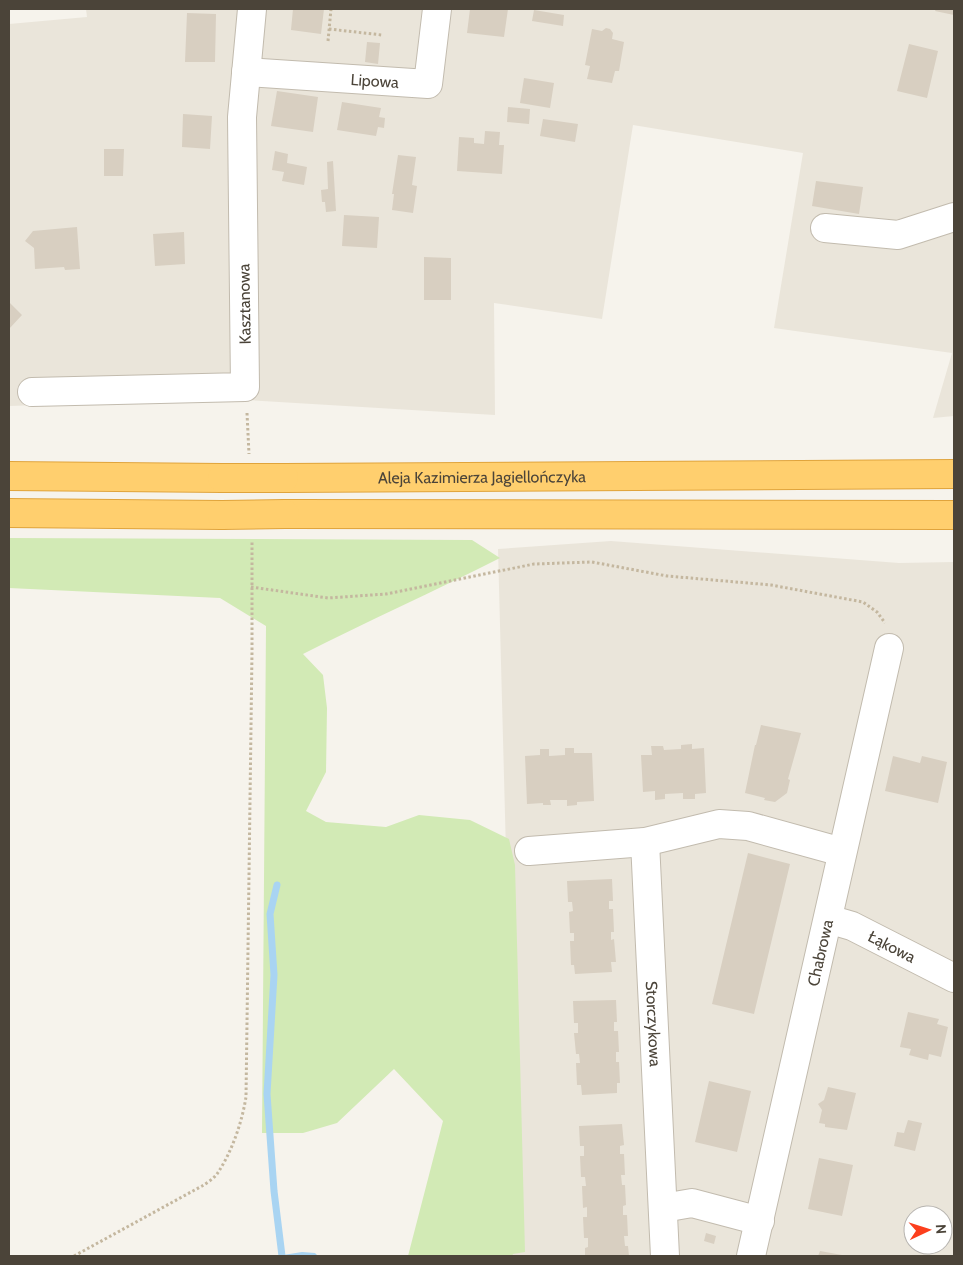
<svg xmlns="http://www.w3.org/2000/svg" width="963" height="1265" font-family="Cabin,sans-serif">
  <rect width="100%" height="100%" fill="#f6f3ec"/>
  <!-- residential -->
  <path fill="#eae5da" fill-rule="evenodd" d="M86,9h868v407l-21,2 19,-65 -178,-25 29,-175 -170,-28 -31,194 -108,-16 1,112 -264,-16 -222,7v-382l78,-7z
    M611,541l288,22 55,-1v694h-463l25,-23 -18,-684zM913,1215h30v30h-30z"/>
  <!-- green -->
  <path fill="#d2eab5" d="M9,538l463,2 28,18c-65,33 -132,63 -197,96l20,21 4,33 -1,64 -20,39 20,11 60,5 33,-12 51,5 39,19 6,26 10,387 -12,2 -1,2h-104l35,-135 -49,-52 -57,54 -34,10h-41l4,-507 -46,-28 -211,-10z"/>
  <!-- water -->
  <path fill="#a9d4f2" d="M302,1252l13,1 3,3h-41z"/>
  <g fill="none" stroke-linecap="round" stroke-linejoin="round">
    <!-- stream -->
    <path stroke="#a9d4f2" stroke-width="7" d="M277,885l-7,29 4,61 -7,119 7,97 8,65"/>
  </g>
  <!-- building -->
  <path fill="#d8cfc1" d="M293,9h31l-3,25 -30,-4z
    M470,9h38l-4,28 -37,-4z
    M936,9h18v6l-19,-4z
    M534,10l30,5 -1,11 -31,-5z
    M187,13l29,1 -1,48h-30z
    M606,28l4,1 3,4 -1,6 12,3 -5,29h-4l-3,12 -25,-4 3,-13 -5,-1 7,-36 10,2z
    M367,42l13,1 -2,21 -13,-2z
    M909,44l29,7 -11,47 -30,-7z
    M524,78l30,5 -4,25 -30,-5z
    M277,91l41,6 -5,35 -42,-6z
    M342,102l39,6 -2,9 6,1 -1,10 -6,-1 -2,9 -39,-6z
    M508,107l22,2 -1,15 -22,-2z
    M183,114l29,2 -2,33 -28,-2z
    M543,119l35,5 -3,18 -35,-6z
    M485,131l15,1 -1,13h5l-2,29 -45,-3 2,-34 15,1v5l10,1z
    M104,149h20l-1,27h-19z
    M275,151l13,3 -1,9 20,4 -3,18 -22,-4 2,-9 -12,-2z
    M398,155l18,2 -4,28 5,1 -4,27 -21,-3 2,-16h-2z
    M333,161l3,50 -10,1 -1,-10h-3l-1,-12 7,-1 -1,-27z
    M816,181l47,6 -4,27 -47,-8z
    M344,215l35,2 -2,31 -35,-2z
    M77,227l3,42 -15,1 -1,-3 -29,2 -1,-21 -9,-7 8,-10z
    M184,232l1,32 -30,2 -2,-32z
    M424,257l27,1v42h-27z
    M9,302l13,13 -13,14z
    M761,725l40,8 -13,46 2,1 -3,13 -12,9 -11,-2 1,-2 -20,-5 10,-48h1z
    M692,744v5l12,-1 2,45 -11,1v5h-12v-6l-18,1v5l-10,1v-9l-12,1 -2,-37h11l-1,-9h12l1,4 17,-1v-4z
    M565,748h9v5h18l2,48 -17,1v3l-10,1v-6h-17l1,5h-8v-2l-16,1 -2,-48 15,-1v-6h9v7l16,-1z
    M893,756l27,7 2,-7 25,6 -9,41 -53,-12z
    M748,853l42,11 -36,150 -42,-10z
    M612,879l1,22h-4v8h4l1,23h-3v8l3,-1 2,23h-5l1,10 -37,2 -1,-9h-3l-1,-24h4v-8h-4l-1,-21 4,-1 -1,-9h-4l-1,-21z
    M616,1000l1,22h-3v9h4l1,21h-3v10h3l1,21h-3v10l-35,2 -1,-10h-4l-1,-22h4l-1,-9h-3l-2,-21h4v-10h-4l-1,-22z
    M908,1012l31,7 -2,5 11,3 -7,30 -12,-3 -1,6 -19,-5 2,-6 -11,-2z
    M709,1081l42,10 -14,61 -42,-10z
    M828,1087l28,6 -9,37 -22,-3v-3l-6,-1 3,-13 -4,-6 6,-4z
    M908,1120l14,3 -7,28 -21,-5 3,-14 7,1z
    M622,1124l2,21 -4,1v8h4l1,21h-4l1,10h3l1,20 -3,1v9h4l1,21h-4l1,10h3l1,10h-44v-8l3,-1v-9h-4l-1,-21h4v-10l-4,1 -1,-22h4l-1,-9h-4l-1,-21h4v-10h-4l-1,-20z
    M819,1158l34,7 -11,51 -34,-7z
    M706,1233l10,3 -2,8 -10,-3z
    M820,1251l22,4v1h-24z"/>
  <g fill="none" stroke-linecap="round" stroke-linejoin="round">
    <defs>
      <g id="minor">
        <path id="s1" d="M246,72l182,12 9,-75"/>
        <path d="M825,228l73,7 56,-18"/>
        <path d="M32,392l213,-5 -3,-270 10,-108"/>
        <path id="s2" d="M645,842l20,414"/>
        <path d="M529,851l116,-9 74,-18 29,2 94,26"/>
        <path id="s3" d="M828,919l24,7 102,52"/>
        <path d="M663,1208l29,-5 68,18"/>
        <path id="s4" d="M751,1256l138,-608"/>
      </g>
      <g id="motorway">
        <path d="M9,476l213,2"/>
        <path id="s5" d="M284,478l670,-4"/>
        <path d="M9,513l213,2"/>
        <path d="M285,514l669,1"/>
      </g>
    </defs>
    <!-- minor casing -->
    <use href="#minor" stroke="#c2bbae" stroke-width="30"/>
    <!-- motorway casing -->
    <use href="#motorway" stroke="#e0a43c" stroke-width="30"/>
    <!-- path -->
    <path stroke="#c4b79f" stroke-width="3" stroke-dasharray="2.5 2.5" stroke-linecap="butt" d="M329,29l53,6
      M328,41l3,-32
      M247,413l2,41
      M251,587l77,11 58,-4 148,-30 58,-2 75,14 104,9 92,17 14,10 8,11
      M74,1256l128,-70c5,-3 11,-7 15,-12 15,-22 25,-52 29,-77l6,-445v-112"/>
    <!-- minor -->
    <use href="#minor" stroke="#fff" stroke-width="28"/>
    <!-- motorway -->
    <use href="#motorway" stroke="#ffcf6e" stroke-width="28"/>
    <defs>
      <path id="motorway-bridge" d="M222,478h62
        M222,515l63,-1"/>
    </defs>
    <!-- motorway-bridge casing -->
    <use href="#motorway-bridge" stroke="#e0a43c" stroke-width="30" stroke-linecap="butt"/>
    <!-- motorway-bridge -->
    <use href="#motorway-bridge" stroke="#ffcf6e" stroke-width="28"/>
  </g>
  <g text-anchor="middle" stroke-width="5" stroke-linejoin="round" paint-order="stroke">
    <!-- street labels -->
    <g font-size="16" fill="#4b4439" stroke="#fff">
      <text dy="6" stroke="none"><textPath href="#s1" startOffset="129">Lipowa</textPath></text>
      <text transform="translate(244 304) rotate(-91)" y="6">Kasztanowa</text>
      <text dy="6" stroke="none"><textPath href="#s5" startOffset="198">Aleja Kazimierza Jagiellończyka</textPath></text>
      <text dy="6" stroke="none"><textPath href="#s3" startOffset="70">Łąkowa</textPath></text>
      <text dy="6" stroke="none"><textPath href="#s4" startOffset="311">Chabrowa</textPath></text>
      <text dy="6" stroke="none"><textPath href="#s2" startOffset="182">Storczykowa</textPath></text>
    </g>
  </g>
  <!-- border -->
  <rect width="963" height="1265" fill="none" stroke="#4b4439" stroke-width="20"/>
  <!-- north arrow -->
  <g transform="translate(928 1230) rotate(86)"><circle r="24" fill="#ffffff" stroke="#b7b4b0"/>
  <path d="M0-4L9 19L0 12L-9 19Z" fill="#fc3f1d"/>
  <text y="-8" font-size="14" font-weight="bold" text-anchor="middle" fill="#4b4439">N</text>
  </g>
</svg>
